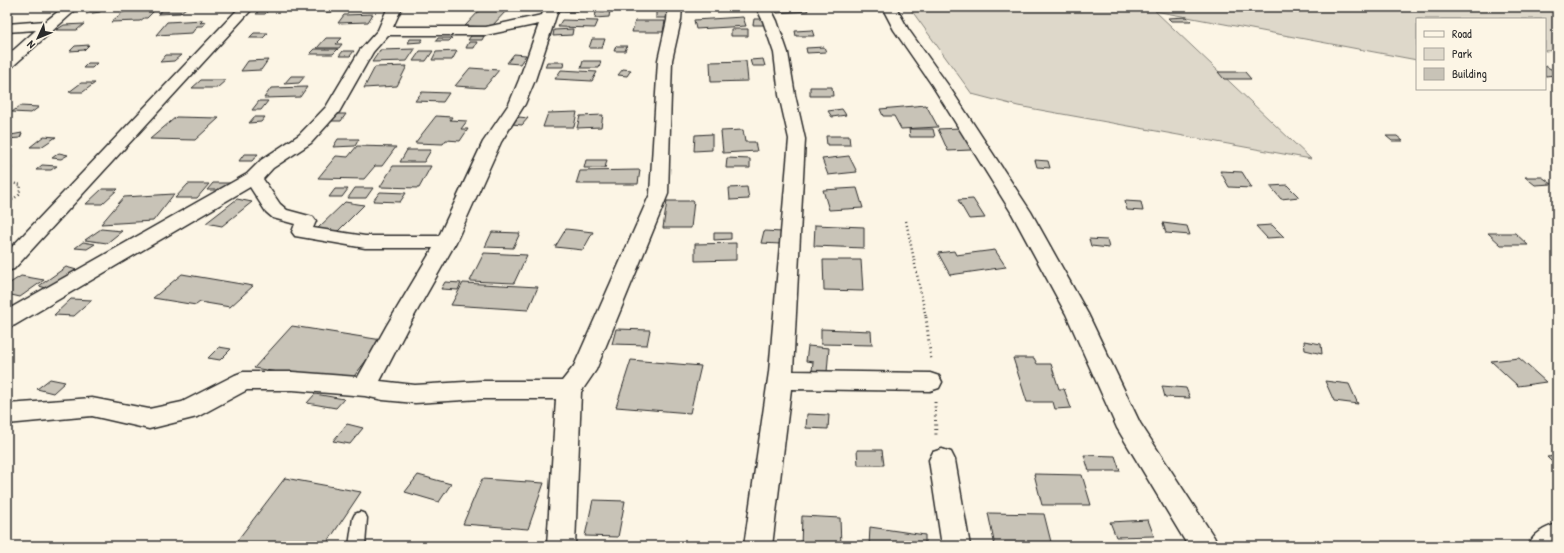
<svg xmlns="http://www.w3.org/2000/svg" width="1564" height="553" font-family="'Patrick Hand',sans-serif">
  <rect width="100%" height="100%" fill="#fcf5e5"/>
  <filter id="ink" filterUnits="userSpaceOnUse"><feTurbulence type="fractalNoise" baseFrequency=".025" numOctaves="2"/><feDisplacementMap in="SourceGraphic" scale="8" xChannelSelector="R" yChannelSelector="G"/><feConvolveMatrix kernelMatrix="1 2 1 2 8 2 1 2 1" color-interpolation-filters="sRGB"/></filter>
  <g filter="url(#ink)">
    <!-- green -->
    <path fill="#ded8ca" stroke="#84827a" d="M909,7h648v43l-12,1v-32h-128v41l-262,-49 156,148 -293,-53 -46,-12z"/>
    <!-- building -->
    <path fill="#c8c3b7" stroke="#2b2b2b" d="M155,7l-4,4h3l-7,7h-3l-4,3 -29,1 12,-10 5,-1 4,-3z
      M166,7h21l-7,6 -22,1z
      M327,7h20l-2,4 -21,1z
      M558,7h20l-2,5h-20z
      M656,7h13v11h-13z
      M774,7h32l2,4 -31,2z
      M262,8h9l-6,6h-9z
      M102,9l-2,3 -14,2 2,-3z
      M481,9l26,1 -16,17 -26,-1z
      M610,11l-1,6 -14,1 1,-6z
      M373,14l-5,8 -30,1 6,-8z
      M743,17l3,9 -50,3 -2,-9z
      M1187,17l4,4h-20l-3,-3z
      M754,19h11v6h-12z
      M203,20l-3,3 6,-1 -3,4h-6l-5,7 -36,2 11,-13z
      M562,20l36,1 -3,7 -37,-1z
      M635,21h30l-2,11h-31z
      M84,24l-7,6h-21l8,-5z
      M573,29l-1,6 -19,1 1,-6z
      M731,29h17v7h-17z
      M812,30l2,6h-18l-1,-5z
      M254,33h14l-5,5h-14z
      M471,36h13l-2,4h-14z
      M326,38h16l-6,6h6l-3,4h-22z
      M438,38h14l-3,3h-13z
      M410,39h13l-2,3 -13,1z
      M592,39h13l-3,9h-13z
      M469,42h8l-3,6h-8z
      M89,45l-5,5 -14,1 5,-5z
      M616,46h11l-2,5h-11z
      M824,47l2,5 -19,1 -1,-5z
      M315,49h23l-5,5h-23z
      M415,49l-8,12 -35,1 8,-12z
      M343,51h11l-4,5h-11z
      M420,51h13l-7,10h-13z
      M457,51l-5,9h-20l4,-8z
      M514,54l12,1 -6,9 -13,-1z
      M166,55h15l-7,6 -14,1z
      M763,59l2,7h-13l-2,-6z
      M268,60l-7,10 -20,1 7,-10z
      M583,61h18l-2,7h-18z
      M746,61l2,20 -37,1 -1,-20z
      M547,62h17l-1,5h-18z
      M88,63h9l-5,5h-9z
      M407,66l-10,20 -33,2 11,-21z
      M1545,66l12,6v3l-12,1z
      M470,68l29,2 -15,18 -29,-2z
      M623,69l8,1 -4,6 -9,-1z
      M561,70l36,2 -5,9 -37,-2z
      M1218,72h27l6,7h-27z
      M291,76h14l-6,7 -15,1z
      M201,80h25l-9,8h-25z
      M81,83h14l-12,9h-14z
      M307,87l-7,10 -36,1 7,-10z
      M810,87h22l1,9h-23z
      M422,92l27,1 -6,9 -28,-1z
      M259,101h9l-7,9h-9z
      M926,105l12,22 -37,2 -7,-13h-11l-3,-7z
      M20,106l19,1 -8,6 -19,-1z
      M842,109l4,6 -14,2 -4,-6z
      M577,112l-3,15h-31l5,-14z
      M337,114h9l-5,7h-9z
      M603,115l-2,12 -24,1 3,-12z
      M436,116l16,1 -2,3 17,1 -6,8h7l-8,12 -14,-1 -3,4 -28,-1z
      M176,117l43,1 -24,22 -45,-1z
      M254,117h11l-4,5 -12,1z
      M519,117l9,1 -6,7 -10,-1z
      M960,128l11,22 -23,1 -10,-22z
      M909,129h24l2,8h-25z
      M743,130l2,12h10l2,9 -34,2 -2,-22z
      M22,133l-2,5 -13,1 4,-4z
      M712,134v16l-18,1 1,-16z
      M44,136l12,1 -15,10h-11z
      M826,136h23l1,9h-23z
      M1386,136h11l6,5h-11z
      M338,139h21l-4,7 -22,1z
      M357,146l39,1 -14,19h-7l-11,13 -46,-1 18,-22 12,1z
      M407,150h24l-7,12h-24z
      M59,153l9,2 -7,4 -9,-1z
      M244,154h14l-6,7h-13z
      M849,156l8,16 -29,3 -6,-16z
      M727,158l23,1v9h-24z
      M586,160h21l-2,8h-21z
      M1035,160l13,1 2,7 -13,-1z
      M42,165l15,1 -6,4h-15z
      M393,166h38l-12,22 -39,-1z
      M640,170l-2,14h-62l4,-13z
      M1220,171l22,1 10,16 -23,-1z
      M1525,177h17l10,7 -17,1z
      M213,183h17l-6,7h-17z
      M188,184h21l-12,14h-22z
      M1287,185l12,12 -18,2 -11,-13z
      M747,187l2,12 -19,1 -1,-12z
      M355,188h18l-7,10h-18z
      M857,188l6,20 -34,2 -6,-20z
      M102,189h16l-16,15h-16z
      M335,189h13l-6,8h-13z
      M380,192l26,1 -6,9 -27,-1z
      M174,194l-21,27 -52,3 23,-27z
      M237,199l15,3 -30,24 -16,-3z
      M973,199l12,19 -16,1 -11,-19z
      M667,201h27l-3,27h-28z
      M1125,201l16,1 2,9 -16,-1z
      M345,202l19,3 -26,26 -21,-2z
      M1163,223l24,3 3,9 -24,-2z
      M815,225l49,2v21l-50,-2z
      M1272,225l12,12 -17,1 -11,-12z
      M101,229l21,2 -15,12 -22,-3z
      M566,229l27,3 -10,18 -28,-3z
      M764,231l18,1 -2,12 -19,-1z
      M492,232l28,1 -7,15 -28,-1z
      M714,233h17v6l-17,1z
      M1488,233h27l13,12h-27z
      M1089,239l18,1 2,8 -18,-2z
      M83,242l12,2 -8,5 -12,-1z
      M736,243v17l-41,1v-17z
      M995,250l11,17 -56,8 -12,-22 16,-2 2,4z
      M484,253l43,2 -13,28 -44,-2z
      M823,260h38l2,31 -39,-1z
      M66,267l11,3 -27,19 -11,-3z
      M182,274l71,12 -23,21 -30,-5 -4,3 -43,-7z
      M21,276l23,4 -24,17 -13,-3v-9z
      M445,282l16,1 -3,7 -17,-1z
      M463,283l75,4 -10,23 -77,-5z
      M71,299l21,1 -18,16 -20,-1z
      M292,326l90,14 -34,44 -94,-16z
      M616,329l34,1 -3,15 -35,-1z
      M821,329l50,2 1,14 -51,-1z
      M1304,341l17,3 1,10 -17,-4z
      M808,346l21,2 -2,24 -15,-1 1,-9 -7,-1z
      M219,347l12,2 -11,11 -12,-2z
      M1013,358h21l3,6h14l8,25h5l7,19 -16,1 -2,-7h-26z
      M1519,358l27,24 -28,4 -27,-25z
      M631,360l70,6 -11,47 -74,-6z
      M50,379l15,3 -12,11 -16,-4z
      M1325,381l24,3 9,20 -24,-3z
      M1162,386l24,2 4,10 -25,-1z
      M315,394l29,5 -8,9 -29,-5z
      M807,414l22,1 -1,14 -22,-1z
      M347,424l16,4 -13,16 -17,-3z
      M857,450h25l2,15h-26z
      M1084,455l31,1 5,15h-31z
      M1557,456v11l-10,-10z
      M1034,474l48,1 9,30h-49z
      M418,475l33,9 -12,18 -34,-10z
      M285,478l76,14 -36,54h-92z
      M482,479l62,4 -16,46 -65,-5z
      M593,500l32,1 -7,36 -33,-1z
      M988,513l56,1 8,32h-57z
      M802,516l38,2 1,28h-40z
      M1148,520l6,16 -38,1 -6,-15z
      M870,527l55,8v11h-56z
      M1114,541l44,4v1h-43z"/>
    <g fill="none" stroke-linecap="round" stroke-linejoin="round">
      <defs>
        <path id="service" d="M360,512l5,2 2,4 -2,28h-16l4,-28 2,-4z"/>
        <path id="minor" d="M64,7h15l-67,60 -5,1v-12l29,-26 -29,2v-8l39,-3z
          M240,7h14l-240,262 -7,2v-19z
          M388,7h14l-9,20h93l56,-12 3,-8h14l-24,73 -10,24 -24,38 -45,100 -47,83 -29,56 35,4 66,-4h81l12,-15 76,-172 8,-134 9,-40 1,-13h14l-1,13 -9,40 -4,134 -72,176 -15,22 -6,154h-28l9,-147h-75l-66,4 -32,-3 -18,-4 -72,-6h-46l-50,27 -48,12 -57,-13 -85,8v-20l85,-6 57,11 33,-7 53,-27 8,-3h50l65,5 29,-52 46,-77h-68l-70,-12 -3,-4 3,-8 -22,-6 -7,-6 -16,-25 -235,138 -8,3v-18l240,-136 14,-14 38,-25 27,-28 34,-57 18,-20zM539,24l-20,56 -10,24 -26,38 -44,94h-74l-52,-8 3,-7 -3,-4 -26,-7 -7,-6 -17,-25 10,-11 38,-25 28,-31 34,-60 15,-17h98z
          M756,7h14l7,14 11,32 7,42 10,44 -12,232 137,2 9,3 3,6 -3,6 -9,3 -139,-2 -19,157h-28l25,-174 20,-233 -10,-44 -5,-42 -11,-32z
          M882,7h14l12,22 40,56 83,127 57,102 52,109 74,114 4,9h-30l-71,-118 -51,-114 -55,-102 -79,-127 -38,-55z
          M942,449l9,3 4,8 15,86h-28l-13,-86 4,-8z
          M1557,524v22h-29c6,-13 16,-18 29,-22z"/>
      </defs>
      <!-- service casing -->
      <use href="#service" stroke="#2b2b2b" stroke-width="3"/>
      <!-- minor casing -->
      <use href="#minor" stroke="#2b2b2b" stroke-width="3"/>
      <!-- path-far1 -->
      <path stroke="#2b2b2b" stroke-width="2.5" stroke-dasharray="1 3" stroke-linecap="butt" d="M7,167l4,1 -4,9
        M7,182l14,3 -2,10 -12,8
        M906,221l20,97"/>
      <!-- path -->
      <path stroke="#2b2b2b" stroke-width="3" stroke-dasharray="1 3.5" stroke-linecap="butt" d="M926,317l5,43
        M935,402l1,35"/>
      <!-- service -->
      <use href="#service" fill="#fcf5e5" fill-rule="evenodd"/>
      <!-- minor -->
      <use href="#minor" fill="#fcf5e5" fill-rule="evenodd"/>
    </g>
  </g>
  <!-- margin -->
  <rect width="1564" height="553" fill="none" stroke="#fcf5e5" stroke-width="24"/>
  <rect x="12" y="12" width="1540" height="529" fill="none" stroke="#2b2b2b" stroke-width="1.5" filter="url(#ink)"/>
  <!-- legend -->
  <rect x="1416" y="18" width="130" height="72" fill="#fcf5e5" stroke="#a8a49b"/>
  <rect x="1424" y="31" width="20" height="6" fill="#fcf5e5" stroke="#a8a49b"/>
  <text x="1452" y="38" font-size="12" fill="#2b2b2b">Road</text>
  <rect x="1424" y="48" width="20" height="12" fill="#ded8ca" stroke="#a8a49b"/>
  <text x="1452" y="58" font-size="12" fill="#2b2b2b">Park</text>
  <rect x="1424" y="68" width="20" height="12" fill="#c8c3b7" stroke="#a8a49b"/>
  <text x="1452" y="78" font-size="12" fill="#2b2b2b">Building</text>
  <!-- north arrow -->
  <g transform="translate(38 38) rotate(226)" stroke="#fcf5e5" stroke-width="3" paint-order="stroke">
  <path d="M0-3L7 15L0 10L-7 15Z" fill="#2b2b2b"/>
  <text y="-6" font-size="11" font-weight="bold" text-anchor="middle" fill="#2b2b2b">N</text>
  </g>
</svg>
